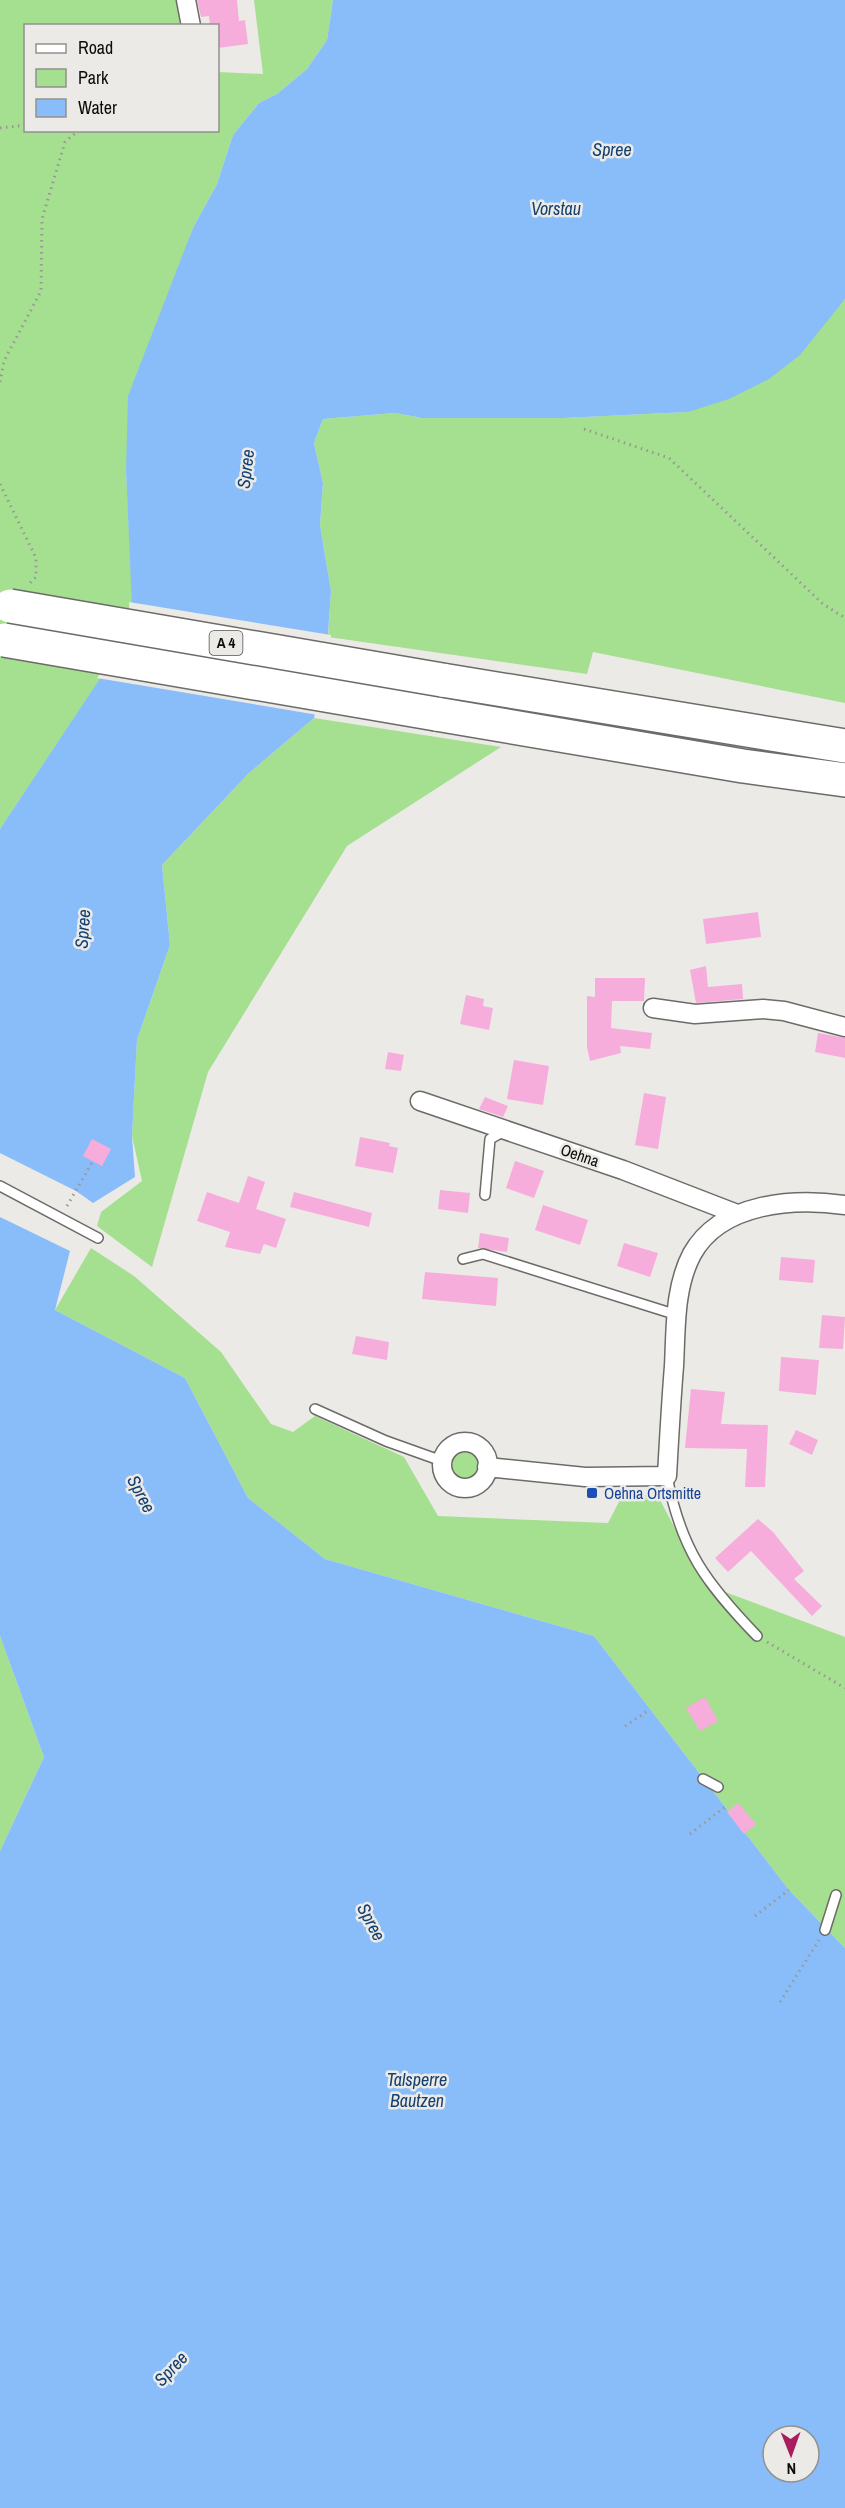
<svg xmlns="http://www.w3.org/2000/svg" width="845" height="2508" font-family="'Archivo Narrow',sans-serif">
  <rect width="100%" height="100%" fill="#eceae7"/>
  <!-- green -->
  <path fill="#a5df90" d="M0,0h186l5,25 -165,1v104h192v-58l45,2 -9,-74h79l-6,40 -20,29 -30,25 -18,9 -26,32 -16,49 -24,44 -29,82 -38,161 8,158 -134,200z
    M845,299v404l-252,-51 -6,22 -259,-37 3,-46 -11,-66 3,-42 -9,-40 9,-24 72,-6 27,5h142l124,-6 147,-102z
    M314,718l187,29 -154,99 -139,226 -56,195 -55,-41 4,-14 41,-31 -10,-45 5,-96 33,-95 -8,-80 87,-92z
    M91,1248l43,28 87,76 50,72 22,8 22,-16 89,41 34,59 170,7 15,-29 35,2 46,88 141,53v311l-56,-58 -195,-254 -269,-77 -77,-61 -63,-120 -130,-68z
    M452 1465a13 13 0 1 1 26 0a13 13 0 1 1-26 0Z
    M0,1636l44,121 -44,94z"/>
  <!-- water -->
  <path fill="#89bdfa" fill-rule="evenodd" d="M333,0h512v299l-45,56 -31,24 -40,20 -41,13 -124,6h-142l-27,-5 -72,6 -9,24 9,40 -3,42 11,66 -5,72 -12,55 -65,55 -87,92 8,80 -33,95 -5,96 3,41 -42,26 -17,-12 -76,-38v-324l133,-200 -7,-158 2,-75 65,-168 24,-44 16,-49 26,-32 18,-9 30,-25 20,-29z
    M0,1217l70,34 -15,59 130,68 63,120 77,61 269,77 195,254 56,58v560h-845v-657l44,-94 -44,-121zM773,2436h36v36h-36z"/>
  <!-- pier -->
  <path fill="#eceae7" d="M129,602l202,33 -2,28 -11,52 -221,-37 33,-49z"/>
  <!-- building -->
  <path fill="#f7addb" d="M197,0h40l2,21 6,-1 3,24 -30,4v-22h-8l-1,-10 -8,1z
    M758,912l3,25 -55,7 -3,-25z
    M706,966l2,21 34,-3 1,15 -47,4 -6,-33z
    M595,978h50l-1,23h-32l-1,27 41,5 -2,16 -30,-3 1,7 -31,8 -3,-14v-51l8,1z
    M466,995l18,4 -1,7 10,2 -4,22 -29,-6z
    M818,1033l27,5v20l-30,-6z
    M388,1052l16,3 -3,16 -16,-2z
    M514,1060l35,6 -6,39 -36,-6z
    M644,1093l22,4 -8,52 -23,-4z
    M485,1097l23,9 -5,11 -24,-8z
    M360,1137l30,6 -1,3 9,2 -5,25 -38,-7z
    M92,1139l19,10 -9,17 -19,-10z
    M515,1161l29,10 -10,27 -28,-10z
    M248,1176l17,6 -9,27 30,10 -10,29 -12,-4 -4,10 -35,-7 5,-15 -33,-11 10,-29 32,11z
    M440,1190l30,3 -2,20 -30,-4z
    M294,1192l78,21 -3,14 -79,-20z
    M543,1205l45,15 -8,25 -45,-15z
    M480,1233l29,5 -2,14 -29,-4z
    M624,1243l34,10 -8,24 -33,-11z
    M781,1257l34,3 -2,23 -34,-3z
    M425,1272l73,6 -2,28 -74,-7z
    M822,1315l23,2 -2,32 -24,-1z
    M356,1336l33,6 -2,18 -35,-6z
    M781,1357l38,3 -3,35 -37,-4z
    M691,1389l34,3 -4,32 47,1 -3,62h-20l2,-38 -62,-1z
    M796,1430l22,10 -6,15 -23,-11z
    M758,1519l15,13 31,39 -10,8 28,27 -10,10 -61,-65 -23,21 -13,-14z
    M705,1697l13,24 -18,10 -14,-23z
    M738,1803l18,21 -12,10 -17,-22z"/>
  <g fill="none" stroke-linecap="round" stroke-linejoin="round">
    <defs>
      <path id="service" d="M0,1186l98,52
        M485,1195l5,-56 14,-8
        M463,1259l20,-5 194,61
        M315,1409l71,32 56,20
        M667,1476c14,74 39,107 90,160
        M703,1779l15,8
        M825,1930l11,-35"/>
      <path id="minor" d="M186,0l5,26
        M653,1008l42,6 68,-5 21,2 61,16
        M420,1101l203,69 114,44
        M442 1465a23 23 0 1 1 46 0a23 23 0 1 1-46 0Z
        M487,1467l98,10 82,-1c2,-36 4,-73 7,-110 2,-37 0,-78 18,-112 29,-52 102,-56 153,-49"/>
      <path id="motorway" d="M442,680l403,66
        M436,714l307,52 102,14"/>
    </defs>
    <!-- service casing -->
    <use href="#service" stroke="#6c6b67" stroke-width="12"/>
    <!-- minor casing -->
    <use href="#minor" stroke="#6c6b67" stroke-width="21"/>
    <!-- motorway casing -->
    <use href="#motorway" stroke="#6c6b67" stroke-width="36"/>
    <!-- path -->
    <path stroke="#999895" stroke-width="3" stroke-dasharray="1.5 4.5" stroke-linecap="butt" d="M0,128l26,-3
      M0,382l4,-21 37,-70 1,-72 23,-77 14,-12
      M584,429l85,29 154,146 22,14
      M0,484l36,74v19l-7,7
      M67,1206l26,-45
      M767,1642l78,46
      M625,1726l24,-16
      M690,1834l35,-27
      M755,1916l34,-26
      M780,2002l39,-62"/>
    <!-- service -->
    <use href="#service" stroke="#fff" stroke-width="9"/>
    <!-- minor -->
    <use href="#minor" stroke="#fff" stroke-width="18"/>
    <!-- motorway -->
    <use href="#motorway" stroke="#fff" stroke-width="33"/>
    <defs>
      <path id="motorway-bridge" d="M10,606l432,74
        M4,640l432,74"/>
    </defs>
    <!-- motorway-bridge casing -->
    <use href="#motorway-bridge" stroke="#6c6b67" stroke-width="36" stroke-linecap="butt"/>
    <!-- motorway-bridge -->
    <use href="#motorway-bridge" stroke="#fff" stroke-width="33"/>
  </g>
  <!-- markers -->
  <rect fill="#1a4fb4" stroke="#eceae7" stroke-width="2" x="586" y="1487" width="12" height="12" rx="3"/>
  <g text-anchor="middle" stroke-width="5" stroke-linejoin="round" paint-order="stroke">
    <!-- shield labels -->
    <rect fill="#eceae7" stroke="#4f4f4c" stroke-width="1.5" x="209.5" y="631" width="33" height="24" rx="4.5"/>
    <g font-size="15" font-weight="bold" fill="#0c0c0a">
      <text x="226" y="648">A 4</text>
    </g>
    <!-- street labels -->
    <g font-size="16" fill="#0c0c0a" stroke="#eceae7">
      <text transform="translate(580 1155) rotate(19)" y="6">Oehna</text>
    </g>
    <!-- transit labels -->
    <g font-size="16" fill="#164399" stroke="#eceae7" text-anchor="start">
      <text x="604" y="1499">Oehna Ortsmitte</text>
    </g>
    <!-- water labels -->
    <g font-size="18" font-style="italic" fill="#134070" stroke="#eceae7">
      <text x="612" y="156">Spree</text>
      <text x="556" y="215">Vorstau</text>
      <text transform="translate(246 469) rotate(-83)" y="6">Spree</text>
      <text transform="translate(83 929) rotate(-86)" y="6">Spree</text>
      <text transform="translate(141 1494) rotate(62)" y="6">Spree</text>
      <text transform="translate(371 1922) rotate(62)" y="6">Spree</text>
      <text x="417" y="2086">Talsperre<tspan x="417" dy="21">Bautzen</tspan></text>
      <text transform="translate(171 2369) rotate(-47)" y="6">Spree</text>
    </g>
  </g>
  <!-- legend -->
  <rect x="24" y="24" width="195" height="108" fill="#eceae7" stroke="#92918f" stroke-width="1.5"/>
  <rect x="36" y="44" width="30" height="9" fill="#ffffff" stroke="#92918f" stroke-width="1.5"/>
  <text x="78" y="54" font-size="18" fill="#0c0c0a">Road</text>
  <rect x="36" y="69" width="30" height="18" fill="#a5df90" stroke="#92918f" stroke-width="1.5"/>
  <text x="78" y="84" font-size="18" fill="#0c0c0a">Park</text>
  <rect x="36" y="99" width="30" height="18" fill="#89bdfa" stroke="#92918f" stroke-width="1.5"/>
  <text x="78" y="114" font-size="18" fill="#0c0c0a">Water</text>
  <!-- north arrow -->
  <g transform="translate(791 2454) rotate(179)"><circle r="28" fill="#eceae7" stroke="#92918f" stroke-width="1.5"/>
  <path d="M0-4.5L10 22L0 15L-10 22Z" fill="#aa1d5d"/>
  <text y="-9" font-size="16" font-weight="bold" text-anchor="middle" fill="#0c0c0a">N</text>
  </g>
</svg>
